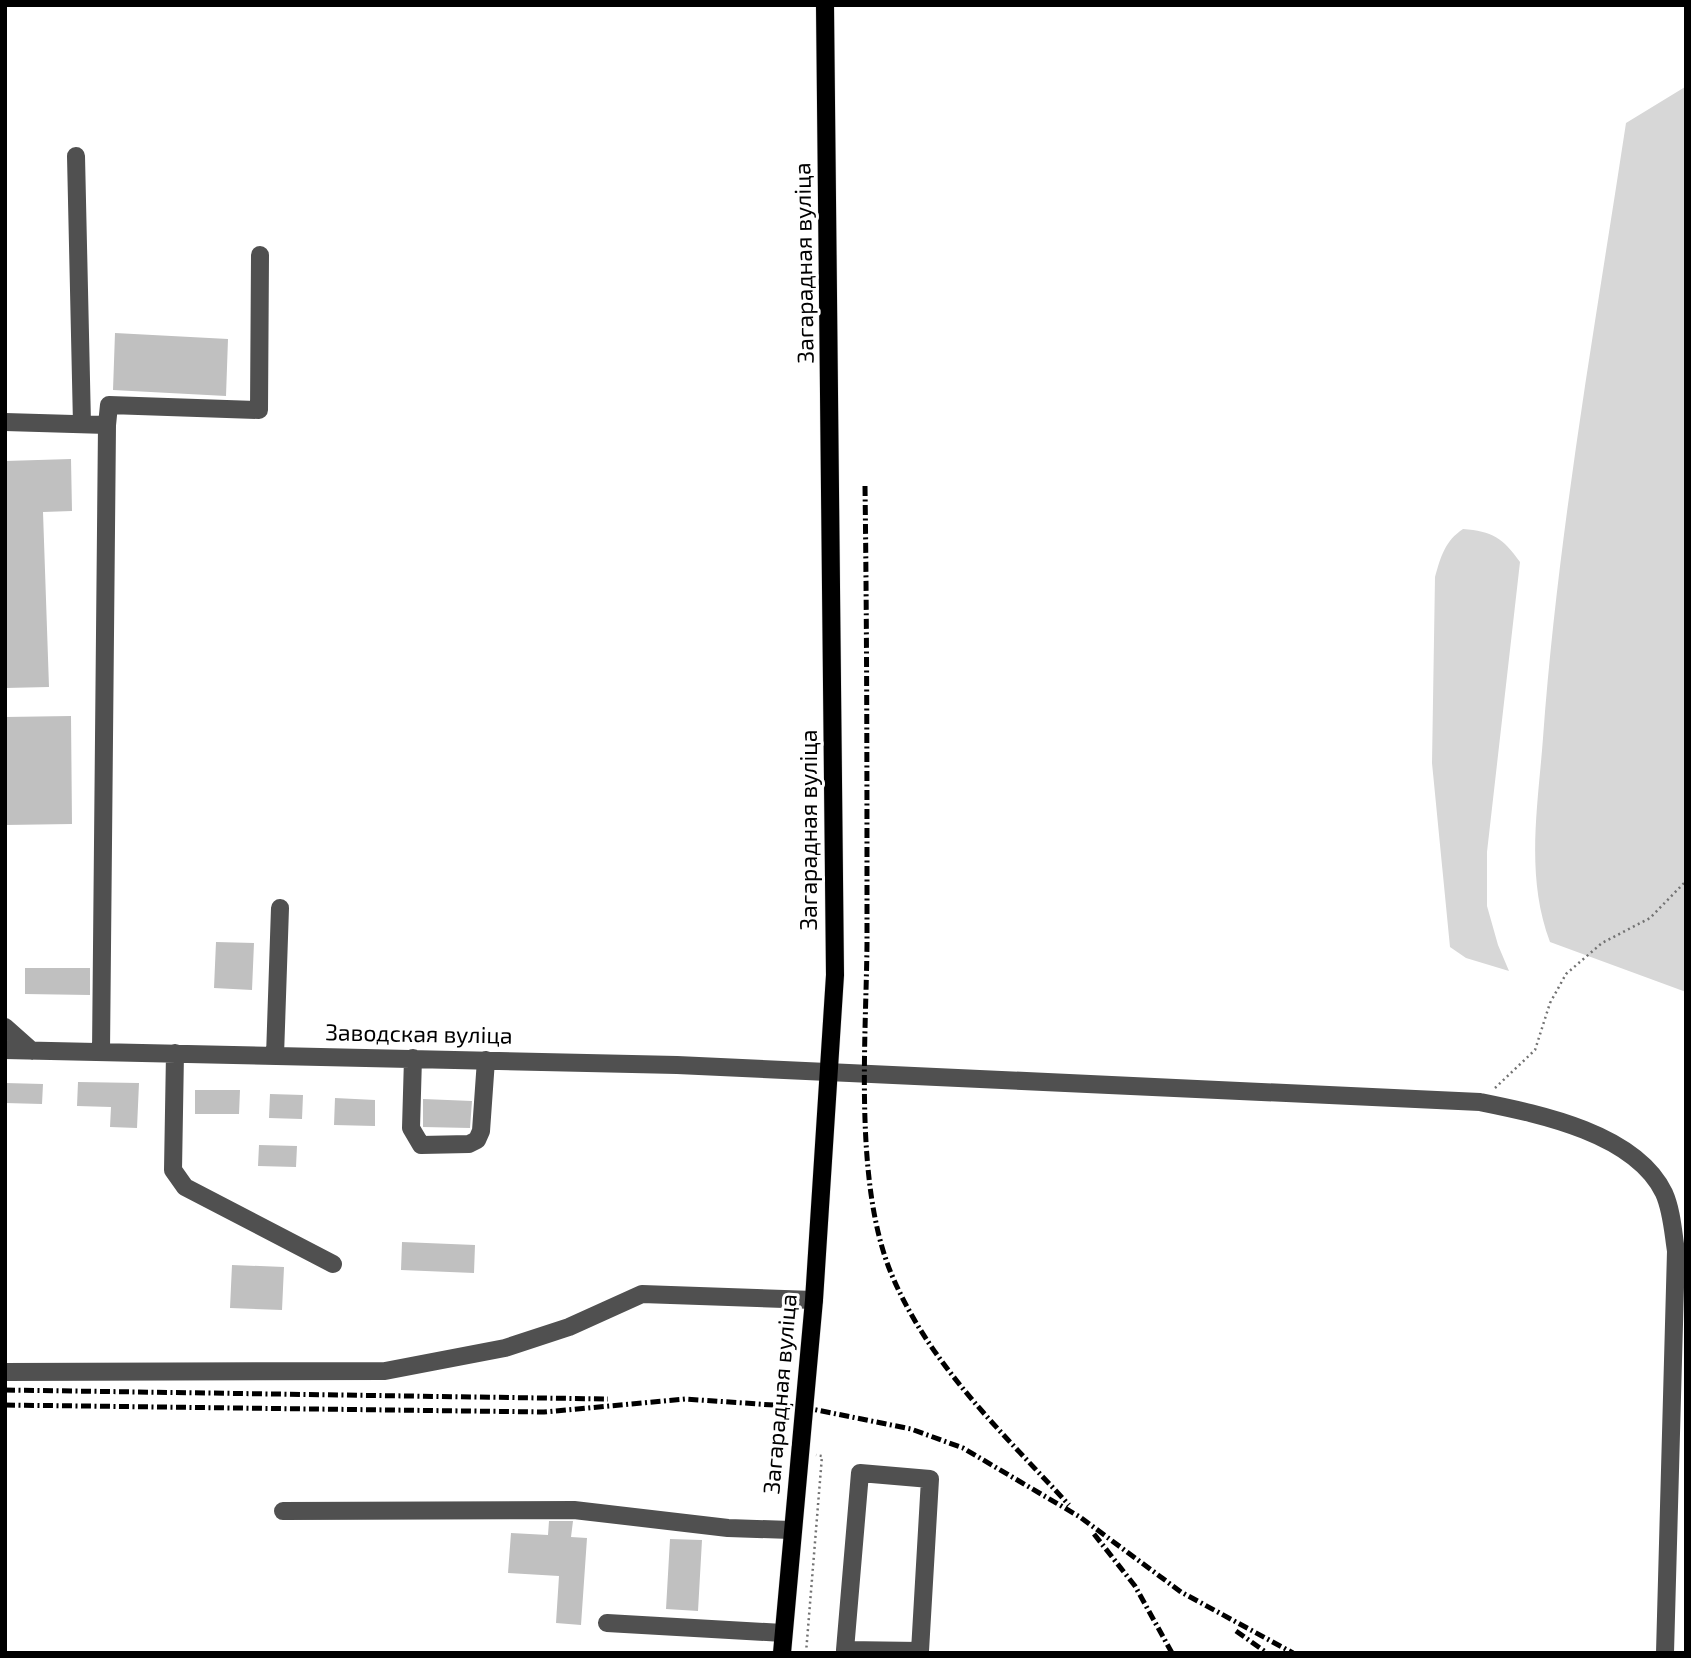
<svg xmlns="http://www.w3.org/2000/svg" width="1691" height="1658" font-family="'Exo 2',sans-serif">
  <rect width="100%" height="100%" fill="#fff"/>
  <!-- green -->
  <path fill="#d7d7d7" d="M1686,83v909l-136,-50c-25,-66 -12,-136 -7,-204 15,-206 52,-411 83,-615l59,-36z
    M1463,529c29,2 40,9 57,33l-33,290v54l11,39 11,26 -43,-13 -16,-11 -18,-184 3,-186c6,-21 10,-36 28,-48z"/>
  <!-- building -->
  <path fill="#c0c0c0" d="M115,333l113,6 -2,57 -113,-6z
    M71,459l1,52 -29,1 6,175 -44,1v-227z
    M71,716l1,108 -67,1v-108z
    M216,942l38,1 -2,47 -38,-2z
    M25,968h65v27l-65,-1z
    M78,1082l61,1 -2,45 -27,-1 1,-20 -34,-1z
    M5,1083l38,1 -1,20 -37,-1z
    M195,1090h45l-1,24h-44z
    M270,1094l33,1 -1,24 -33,-1z
    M335,1098l40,2v26l-41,-1z
    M423,1099l49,2 -2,27 -47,-1z
    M259,1145l38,1 -1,21 -38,-1z
    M402,1242l73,3 -1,28 -73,-3z
    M232,1265l52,2 -2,43 -52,-2z
    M549,1521h24l-2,16 16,1 -6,87 -25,-2 3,-47 -51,-3 3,-40 37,2z
    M670,1539l32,1 -4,71 -32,-2z"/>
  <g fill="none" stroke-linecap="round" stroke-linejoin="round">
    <defs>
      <path id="major" d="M782,1653l32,-353 21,-325 -10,-970"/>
    </defs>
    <!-- major casing -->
    <use href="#major" stroke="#dbdbdb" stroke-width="19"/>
    <!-- path -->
    <path stroke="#727272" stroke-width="2.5" stroke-dasharray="2 3.5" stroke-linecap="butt" d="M1495,1088l40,-38 15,-47 16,-29 36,-31 48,-25 36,-37
      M806,1653l16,-197 -6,-1"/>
    <!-- minor -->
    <path stroke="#505050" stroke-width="18" d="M76,156l6,268
      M5,422l102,3 -6,627
      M107,425l2,-20 150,5 1,-155
      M5,1027l27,24
      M5,1050l672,15 803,37c59,12 155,31 184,91 8,18 9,39 12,58l-11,402
      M175,1053l-2,117 12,17 148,77
      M275,1056l5,-148
      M413,1058l-2,70 10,17 48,-1 8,-4 4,-9 5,-71
      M5,1372l380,-1 120,-23 64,-21 73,-33 172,6
      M283,1511l291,-1 154,18 63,2
      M607,1623l176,10
      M845,1653v-3l15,-177 70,6 -10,172 -75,-1"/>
    <!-- major -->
    <use href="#major" stroke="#000" stroke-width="18"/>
    <!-- rail -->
    <path stroke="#000" stroke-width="5" stroke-dasharray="10 3.5 2 3.5" stroke-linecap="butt" d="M865,486c2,152 2,305 2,458 -1,98 -13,239 24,329 38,92 112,160 178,232
      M5,1390l603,9
      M5,1405l539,7 141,-13 117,8 109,22 52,19 117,69 101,75 112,61
      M1094,1534l41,52 37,67
      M1236,1631l31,22"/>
  </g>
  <g text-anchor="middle" stroke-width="6" stroke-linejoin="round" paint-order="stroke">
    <!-- street labels -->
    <g font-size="23" fill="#000" stroke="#fff">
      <text transform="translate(804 263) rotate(-91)" y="8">Загарадная вуліца</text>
      <text transform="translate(809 830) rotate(-90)" y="8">Загарадная вуліца</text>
      <text transform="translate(419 1034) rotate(1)" y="8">Заводская вуліца</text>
      <text transform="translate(780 1394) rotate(-85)" y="8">Загарадная вуліца</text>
    </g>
  </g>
  <!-- border -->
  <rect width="1691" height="1658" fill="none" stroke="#000000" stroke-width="14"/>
</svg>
